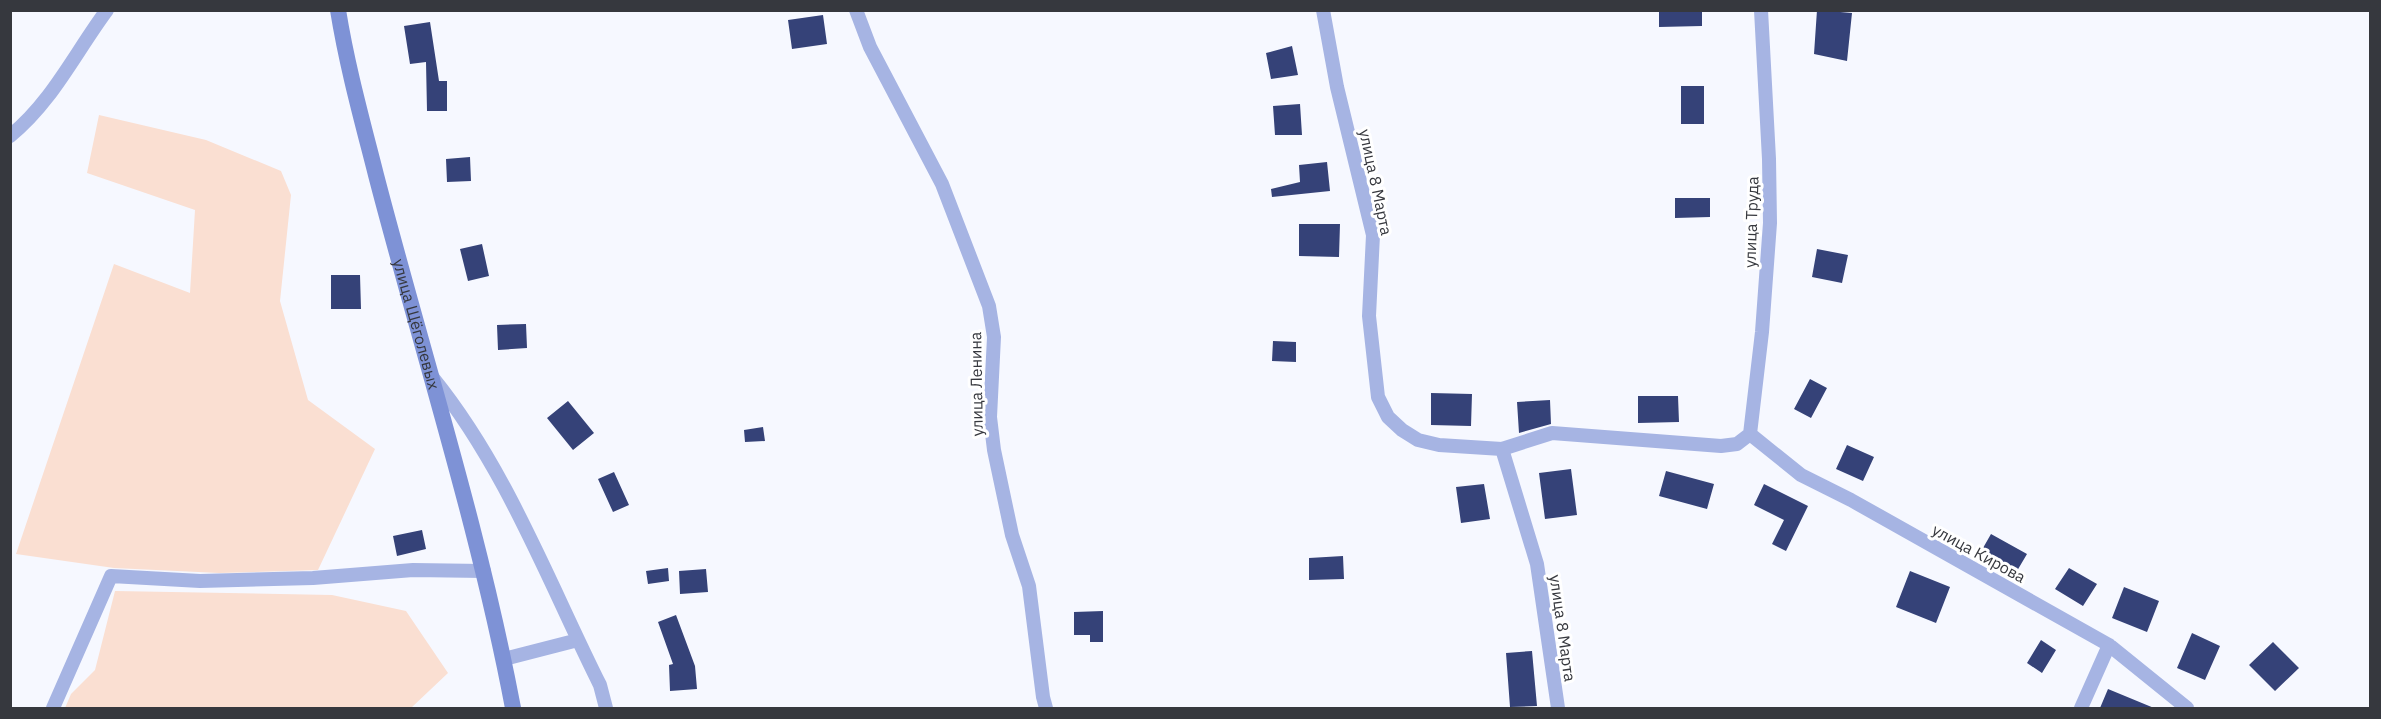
<svg xmlns="http://www.w3.org/2000/svg" width="2381" height="719" font-family="'IBM Plex Sans',sans-serif">
  <rect width="100%" height="100%" fill="#f6f8ff"/>
  <!-- green -->
  <path fill="#fadfd2" d="M99,115l107,25 75,31 10,24 -11,106 28,99 67,49 -57,121 -99,3 -105,-5 -98,-14 98,-290 76,29 5,-83 -108,-37z
    M115,591l217,4 74,16 42,62 -37,35h-346l6,-14 24,-24z"/>
  <!-- building -->
  <path fill="#354278" d="M1659,10h43v16l-43,1z
    M1817,10l35,3 -5,48 -33,-7z
    M823,15l4,29 -35,5 -4,-29z
    M430,22l9,59h8v30h-20l-1,-49 -16,2 -6,-38z
    M1292,46l6,29 -27,4 -5,-26z
    M1681,86h23v38h-23z
    M1300,104l2,31h-27l-2,-29z
    M470,157l1,24 -24,1 -1,-23z
    M1327,162l3,29 -58,6 -1,-8 29,-7 -1,-17z
    M1675,198h35v19l-35,1z
    M1299,224h41l-1,33 -40,-1z
    M482,244l7,32 -21,5 -8,-32z
    M1817,249l31,6 -6,28 -30,-6z
    M331,275h29l1,34h-30z
    M526,324l1,24 -29,2 -1,-25z
    M1273,341l23,1v20l-24,-1z
    M1810,379l17,9 -16,30 -17,-9z
    M1431,393l41,1 -1,32 -40,-1z
    M1638,396h40l1,26 -41,1z
    M1550,400l1,24 -32,9 -2,-31z
    M568,401l26,32 -21,17 -26,-32z
    M763,427l2,14 -20,1 -1,-12z
    M1847,445l27,12 -11,24 -27,-12z
    M1571,469l6,46 -32,4 -6,-46z
    M1666,471l48,13 -7,25 -48,-13z
    M614,472l15,33 -16,7 -15,-33z
    M1484,484l6,35 -29,4 -5,-36z
    M1764,484l44,22 -22,45 -14,-7 12,-24 -30,-15z
    M422,530l4,19 -29,7 -4,-20z
    M1991,534l36,20 -13,22 -35,-21z
    M1343,556l1,23 -35,1v-22z
    M668,568l1,13 -21,3 -2,-13z
    M2069,568l28,16 -14,22 -28,-17z
    M706,569l2,23 -28,2 -1,-23z
    M1910,571l40,16 -14,36 -40,-16z
    M2124,587l35,14 -12,31 -35,-14z
    M1103,611v31h-13v-7h-16v-23z
    M676,615l19,51 2,23 -27,2 -1,-26 4,-1 -15,-42z
    M2192,633l28,13 -15,34 -28,-12z
    M2041,640l15,10 -14,23 -15,-10z
    M2273,642l26,26 -24,23 -26,-26z
    M1532,651l5,55 -27,1 -4,-54z
    M2108,689l46,19h-54z"/>
  <g fill="none" stroke-linecap="round" stroke-linejoin="round">
    <!-- minor -->
    <path stroke="#a6b4e3" stroke-width="14" d="M856,10l14,37 72,137 47,122 5,31 -4,80 4,33 18,85 17,51 14,111 3,11
      M1323,10l14,77 36,148 -4,81 9,81 10,20 14,13 16,10 21,5 63,4 50,-16 169,13 16,-2 13,-10
      M10,136c42,-34 65,-83 97,-126
      M433,378c73,90 115,203 167,307l6,23
      M1750,434l51,41 50,25 258,145 78,63
      M1750,434l12,-102 8,-109 -1,-64 -8,-149
      M1502,449l35,115 21,144
      M504,659l74,-19
      M53,708l58,-132 89,5 113,-3 100,-8 71,1
      M2081,708l28,-63"/>
    <!-- secondary -->
    <path stroke="#7e92d6" stroke-width="16" id="s1" d="M338,10c9,56 24,110 38,165 46,177 103,353 137,533"/>
  </g>
  <g text-anchor="middle" stroke-width="6" stroke-linejoin="round" paint-order="stroke">
    <!-- street labels -->
    <g font-size="16" fill="#36383e" stroke="#fff">
      <text transform="translate(1376 182) rotate(78)" y="6">улица 8 Марта</text>
      <text transform="translate(1751 222) rotate(-88)" y="6">улица Труда</text>
      <text dy="6" stroke="none"><textPath href="#s1" startOffset="324">улица Щёголевых</textPath></text>
      <text transform="translate(976 384) rotate(-91)" y="6">улица Ленина</text>
      <text transform="translate(1979 553) rotate(29)" y="6">улица Кирова</text>
      <text transform="translate(1563 628) rotate(82)" y="6">улица 8 Марта</text>
    </g>
  </g>
  <!-- border -->
  <rect width="2381" height="719" fill="none" stroke="#36383e" stroke-width="24"/>
</svg>
